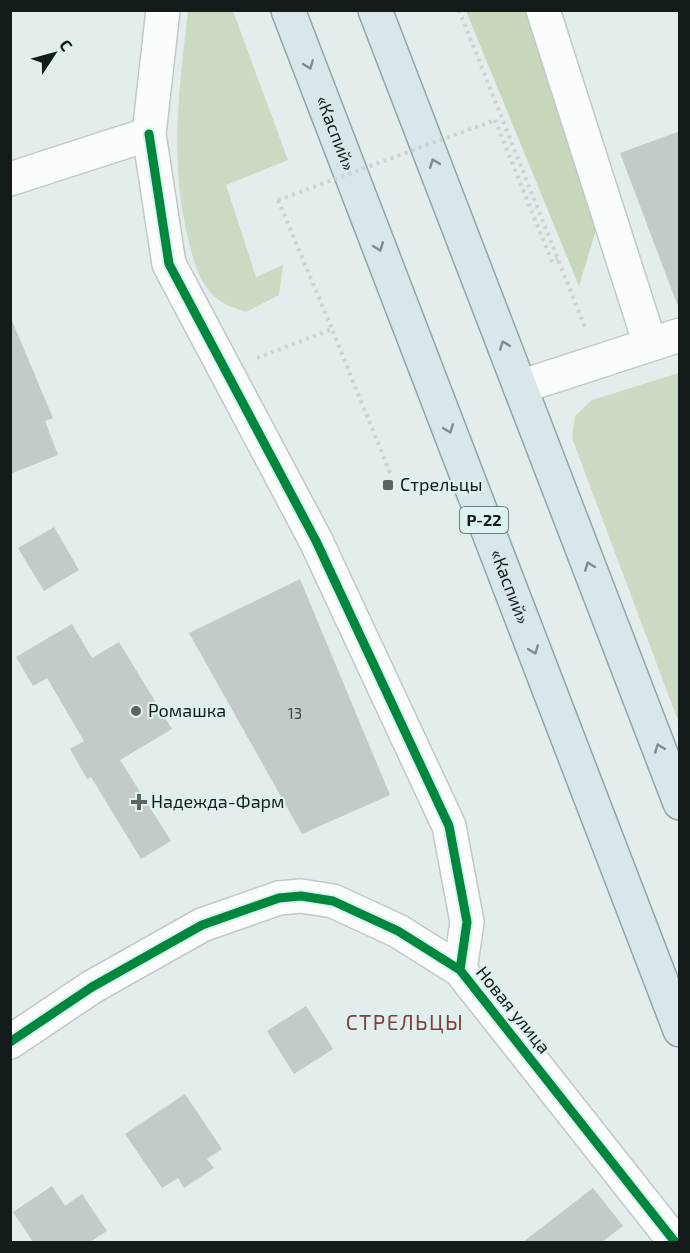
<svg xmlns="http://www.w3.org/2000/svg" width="690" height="1253" font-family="'Exo 2',sans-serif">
  <rect width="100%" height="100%" fill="#e2edec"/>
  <!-- green -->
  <path fill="#cbdac2" d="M188,11h45l55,149 -62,25 30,92 27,-12 -4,30 -33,17c-8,-3 -19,-6 -26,-11 -19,-13 -26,-37 -31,-59 -20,-77 -10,-154 -1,-231z
    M679,373h1l-1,350 -107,-285 3,-22 17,-16z"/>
  <!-- forest -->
  <path fill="#c6d8b9" d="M466,11h64l72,199 -23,76z"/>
  <!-- building -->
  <path fill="#c3cbc9" d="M680,131v172l-3,1 -57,-151z
    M10,316l43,102 -8,3 13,34 -48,19z
    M54,527l25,43 -35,21 -26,-43z
    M300,579l90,216 -88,39 -113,-201z
    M72,624l20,34 27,-16 53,87 -52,31 51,81 -30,18 -50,-82 -4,2 -17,-30 14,-8 -37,-63 -14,8 -17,-29z
    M306,1006l27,43 -39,25 -27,-43z
    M185,1094l37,55 -15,10 7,9 -30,20 -6,-10 -16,10 -37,-54z
    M52,1186l13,20 17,-12 25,37 -17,11h-57l-20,-30z
    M593,1188l30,38 -21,16h-79z"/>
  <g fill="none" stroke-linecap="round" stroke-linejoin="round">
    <defs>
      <path id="minor" d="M543,10l107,334
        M149,134l20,130 147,277 133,285 18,96 -7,48
        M10,179l139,-45 14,-124
        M520,387l160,-52
        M10,1042l82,-55 110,-62 77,-27 22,-2 32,5 65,30 62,39 215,272"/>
      <g id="major">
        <path id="s1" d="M288,10l392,1020"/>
        <path d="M375,10l305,793"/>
      </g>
    </defs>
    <!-- minor casing -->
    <use href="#minor" stroke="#c0c9c8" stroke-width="36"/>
    <!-- major casing -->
    <use href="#major" stroke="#8ca6ab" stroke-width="36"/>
    <!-- path -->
    <path stroke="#ced1d1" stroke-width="4" stroke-dasharray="3 4.5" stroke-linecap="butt" d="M459,10l127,320
      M495,120l57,142 6,-3
      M278,200l54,129
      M257,358l75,-29 58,144"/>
    <!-- minor -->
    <use href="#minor" stroke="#fbfcfc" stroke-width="33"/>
    <!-- major -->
    <use href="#major" stroke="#dae7ea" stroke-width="33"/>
    <!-- path-bridge -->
    <path stroke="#ced1d1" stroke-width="4" stroke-dasharray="3 4.5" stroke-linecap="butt" d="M278,200l217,-80"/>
    <defs>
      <path id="cycleway" d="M149,134l20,130 147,277 133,285 18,96 -7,48
        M10,1042l82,-55 110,-62 77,-27 22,-2 32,5 65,30 62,39 215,272"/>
    </defs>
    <!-- cycleway casing -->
    <use href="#cycleway" stroke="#ddf2f0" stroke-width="13"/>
    <!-- cycleway -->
    <use href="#cycleway" stroke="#00873e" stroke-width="9"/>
  </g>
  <!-- one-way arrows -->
  <defs><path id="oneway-chevron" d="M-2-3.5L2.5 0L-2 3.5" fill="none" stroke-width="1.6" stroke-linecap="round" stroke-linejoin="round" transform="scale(1.5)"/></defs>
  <g stroke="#818b8d">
    <use href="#oneway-chevron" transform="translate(309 65) rotate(69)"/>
    <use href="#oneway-chevron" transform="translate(434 163) rotate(-111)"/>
    <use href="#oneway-chevron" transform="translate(379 247) rotate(69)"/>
    <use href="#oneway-chevron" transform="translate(504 345) rotate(-111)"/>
    <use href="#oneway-chevron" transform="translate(449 429) rotate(69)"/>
    <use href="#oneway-chevron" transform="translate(589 566) rotate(-111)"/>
    <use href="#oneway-chevron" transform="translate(534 650) rotate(69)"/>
    <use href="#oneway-chevron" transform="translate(659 748) rotate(-111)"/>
  </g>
  <!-- markers -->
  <g fill="#5c6464" stroke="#ddf2f0" stroke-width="2">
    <rect x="382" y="479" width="12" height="12" rx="3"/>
    <circle cx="136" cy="711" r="6"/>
    <path d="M136 793h6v6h6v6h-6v6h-6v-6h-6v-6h6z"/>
  </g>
  <g text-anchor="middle" stroke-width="4.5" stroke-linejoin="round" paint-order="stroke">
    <!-- number labels -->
    <g font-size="15" fill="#404746">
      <text x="295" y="719">13</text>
    </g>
    <!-- shield labels -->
    <rect fill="#ddf2f0" stroke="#505c5b" stroke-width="1.5" x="460" y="507" width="48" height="26" rx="4.5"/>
    <g font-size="16" font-weight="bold" fill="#141b1b">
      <text x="484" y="526">Р-22</text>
    </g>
    <!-- street labels -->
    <g font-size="18" fill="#141b1b" stroke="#ddf2f0">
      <text dy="6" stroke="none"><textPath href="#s1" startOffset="132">«Каспий»</textPath></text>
      <text dy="6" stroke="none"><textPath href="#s1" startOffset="618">«Каспий»</textPath></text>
      <text transform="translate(513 1010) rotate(51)" y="6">Новая улица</text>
    </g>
    <!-- poi labels -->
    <g font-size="18" fill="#141b1b" stroke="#ddf2f0" text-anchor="start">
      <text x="400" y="491">Стрельцы</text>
      <text x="148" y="717">Ромашка</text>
      <text x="151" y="808">Надежда-Фарм</text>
    </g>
    <!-- quarter labels -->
    <g font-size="21" letter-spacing="1.5" fill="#853e35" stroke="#ddf2f0">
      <text x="405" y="1030">СТРЕЛЬЦЫ</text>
    </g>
  </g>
  <!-- border -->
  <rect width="690" height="1253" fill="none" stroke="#141b1b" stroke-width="24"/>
  <!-- north arrow -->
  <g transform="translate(54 54) rotate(54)" stroke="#ddf2f0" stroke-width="4.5" paint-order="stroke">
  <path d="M0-4.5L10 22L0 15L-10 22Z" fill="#141b1b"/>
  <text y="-9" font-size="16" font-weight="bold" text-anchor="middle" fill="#141b1b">С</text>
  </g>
</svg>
